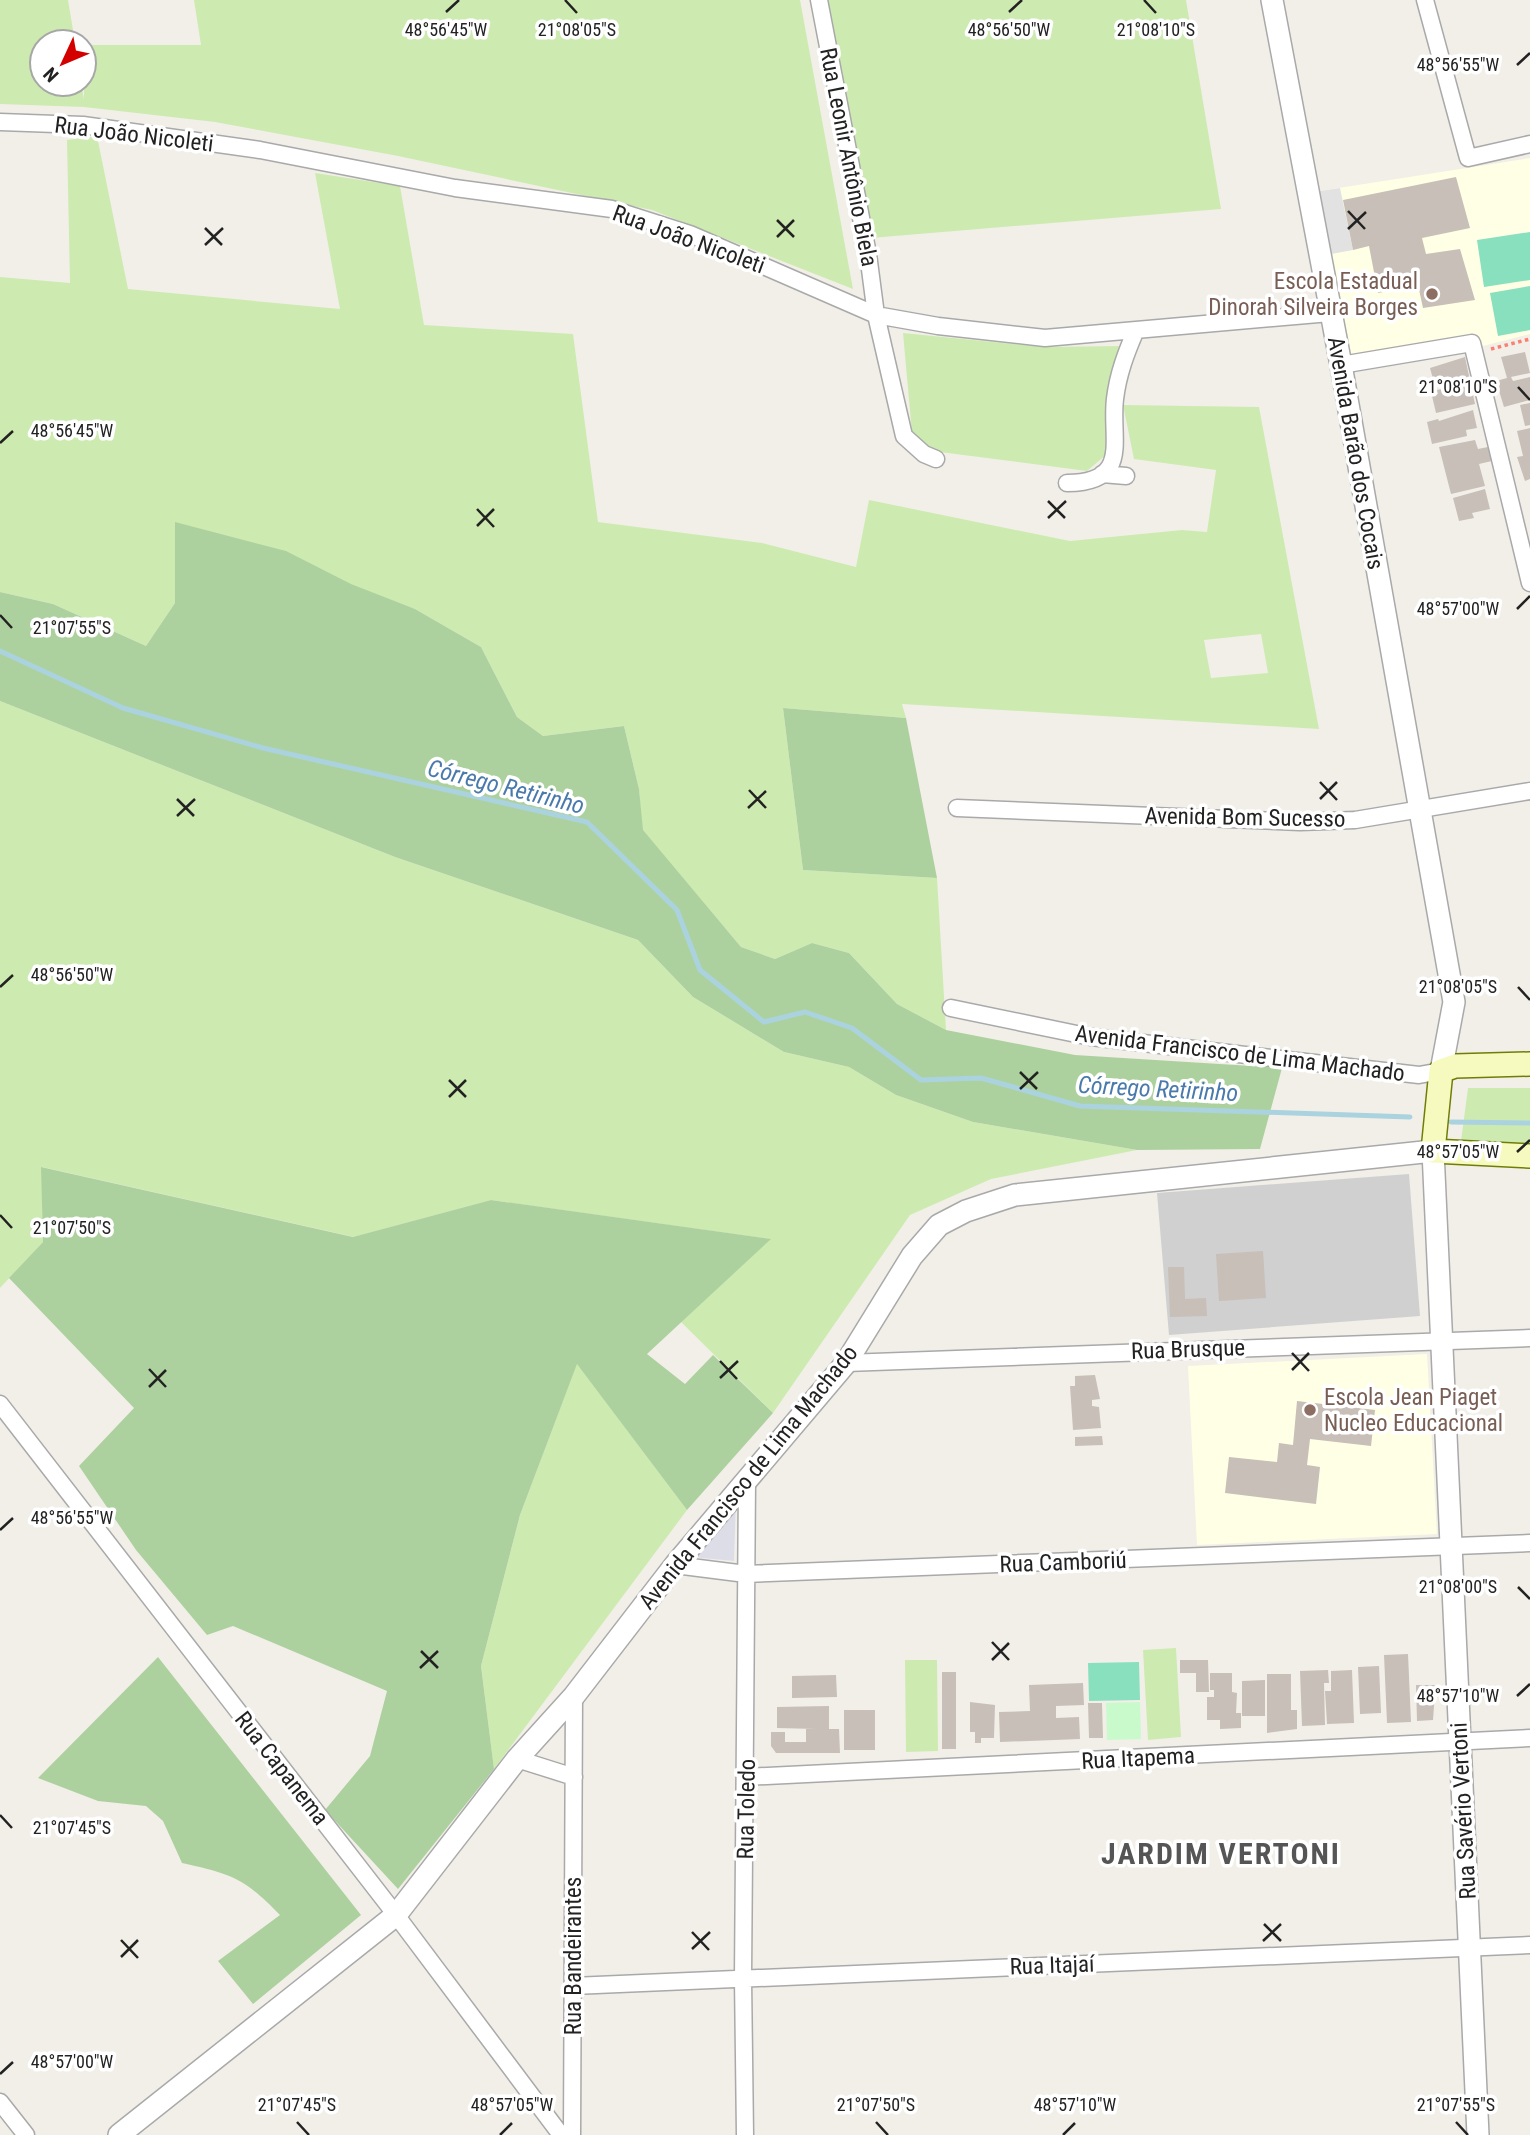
<svg xmlns="http://www.w3.org/2000/svg" width="1530" height="2135" font-family="'Roboto Condensed',sans-serif">
  <rect width="100%" height="100%" fill="#f2efe9"/>
  <!-- education -->
  <path fill="#ffffe5" d="M1530,158v176l-51,13 -134,12 -32,-167z
    M1427,1354l10,180 -240,11 -9,-179z"/>
  <!-- religious -->
  <path fill="#d0d0d0" d="M1409,1174l11,142 -251,19 -12,-142z"/>
  <!-- grass -->
  <path fill="#cdebb0" fill-rule="evenodd" d="M0,0h68l7,42h-33v42h39l3,15v-54h117l-7,-45h606l53,289 -201,-79 -254,-54 -183,-34 -131,-15 -84,-3z
    M826,0h360l35,209 -350,29z
    M97,136l31,153 212,20 -25,-136 85,13 24,139 149,9 25,188 164,21 94,24 13,-67 201,41 112,-11 25,2 9,-62 -82,-11 -11,-54 136,2 60,322 -417,-25 4,14 -123,-10 20,162 134,8 9,152 -49,-26 -48,-51 -37,-10 -37,16 -34,-12 -99,-117 -3,-41 -15,-63 -81,10 -26,-19 -36,-70 -66,-38 -240,-86v80l-29,43 -93,-42 -53,-12v-315l70,6 -3,-143zM1261,634l7,39 -57,5 -7,-38z
    M903,333l141,14 78,-1 -16,81 1,27 -20,17 -147,-19 -13,-6 -15,-13z
    M0,701l395,156 243,83 55,57 91,55 65,15 47,28 77,27 164,28 -146,29 -81,36 -137,198 -92,-91 89,-83 -279,-39 -137,37 -312,-70 1,75 -43,46z
    M1468,1088h62v58l-69,-5z
    M577,1363l110,147 -193,259 -13,-103 39,-151z
    M1176,1648l5,89 -33,3 -5,-90z
    M905,1660h32l1,91 -32,1z"/>
  <!-- forest -->
  <path fill="#add19e" d="M175,522l111,29 65,33 64,25 66,38 36,70 26,19 81,-10 15,63 4,41 98,117 34,12 37,-16 37,10 48,51 49,26 129,25 207,13 -22,81 -123,1 -164,-28 -77,-27 -47,-28 -65,-15 -91,-55 -55,-57 -243,-83 -395,-156v-109l53,12 93,42 29,-43z
    M783,708l123,10 31,160 -134,-8z
    M41,1167l312,70 138,-37 280,39 -124,115 38,30 28,-29 60,58 -86,97 -110,-146 -57,151 -39,151 13,103 -96,120 -73,-79 45,-54 17,-65 -154,-65 -26,9 -71,-85 -57,-84 55,-58 -125,-130 34,-36z
    M158,1657l203,258 -108,89 -35,-43 62,-46c-36,-37 -48,-41 -98,-52l-19,-42 -17,-15 -48,-5 -60,-23z"/>
  <!-- park -->
  <path fill="#c8facc" d="M1140,1702l1,37 -34,1 -1,-37z"/>
  <!-- pitch -->
  <path fill="#88e0be" d="M1530,232v48l-46,7 -7,-47z
    M1530,286v44l-32,6 -8,-43z
    M1139,1662l1,38 -51,1 -1,-38z"/>
  <!-- parking -->
  <path fill="#e2e2e2" d="M1340,188l13,62 -27,5 -13,-63z"/>
  <!-- plaza -->
  <path fill="#dddde8" d="M736,1501l-2,60 -42,-4z"/>
  <g fill="none" stroke-linecap="round" stroke-linejoin="round">
    <!-- stream -->
    <path stroke="#aad3df" stroke-width="5" d="M0,651l123,57 140,40 324,74 90,88 23,60 64,52 41,-10 47,16 69,52 60,-2 99,28 330,11
      M1451,1122l79,1"/>
  </g>
  <!-- building -->
  <path fill="#c7bfb8" d="M1456,177l14,51 -48,10 4,16 34,-5 15,51 -52,8 -5,-23 -40,8 -9,-47 -16,4 -10,-50z
    M1525,352l5,21 -19,4 2,4 17,-4v23l-26,7 -8,-26 11,-3 -6,-21z
    M1465,357l10,47 -39,9 -4,-17 6,-2 -1,-4 21,-4 -1,-6 -22,6 -5,-18z
    M1530,403v22l-5,1 -5,-21z
    M1473,410l4,18 -11,2 1,6 -35,8 -5,-22 11,-3 1,2z
    M1530,428v51l-5,2 -8,-24 6,-1 -6,-25z
    M1475,440l3,9 10,-2 4,14 -13,3 6,22 -34,8 -12,-47z
    M1485,489l5,20 -18,4 2,5 -15,3 -6,-23z
    M1263,1251l3,47 -47,3 -3,-47z
    M1168,1267h16l1,32 21,-1 1,18 -37,1z
    M1095,1375l5,24 -8,1v6l7,1 2,21 -28,2 -3,-44h5v-10z
    M1297,1401l78,9 -4,36 -61,-7 -3,26 13,2 -4,37 -91,-11 4,-36 48,5 2,-19 14,2z
    M1102,1436l1,9 -28,1v-9z
    M1408,1654l3,68 -24,1 -3,-68z
    M1180,1660h28l1,32h-13v-19h-16z
    M1379,1666l2,47 -21,1 -2,-47z
    M1328,1670l1,13h-5l1,42 -23,1 -2,-55z
    M1352,1670l2,53 -27,1 -2,-33h6v-20z
    M942,1672h14v77h-14z
    M1210,1673h22v19l5,1 -1,20h5v15l-21,1v-9h-13v-23h7v-7h-4z
    M1267,1674h24v36h6v19l-30,4z
    M836,1675l1,22 -45,1v-22z
    M1265,1680v36h-23v-35z
    M1083,1683l1,22 -28,1v12l23,-1 1,22 -80,3 -1,-30 31,-1 -1,-26z
    M1416,1685h24v8l-5,-1 -2,28 -16,1z
    M970,1702l25,3 -1,33h-13v5h-6v-11h-5z
    M1088,1703h14l1,35h-14z
    M829,1706v23h10l1,24h-64l-5,-7v-14h14v10h21v-13h11l-40,-1v-21z
    M844,1710h31v40h-31z"/>
  <g fill="none" stroke-linecap="round" stroke-linejoin="round">
    <defs>
      <path id="minor" d="M819,0l49,254 8,61 28,121 20,18 12,5
        M1425,0l43,158 62,-14
        M0,122l83,3 177,25 195,38 157,21 78,25 186,81 62,11 107,12 285,-25
        M1341,365l131,-22 58,240
        M1102,474l24,2
        M1067,483c65,0 43,-44 48,-84 3,-25 11,-46 21,-69
        M957,808l343,14 55,-2 175,-29
        M951,1008l140,29 328,38 22,-4
        M846,1363l684,-25
        M0,1404l396,511 165,220
        M675,1565l71,9 784,-31
        M517,1759l57,18
        M746,1777l784,-39
        M573,1986l957,-41
        M0,2102l26,33
        M572,2135l2,-439
        M745,2135l-2,-157 4,-496"/>
      <path id="tertiary" d="M1272,0l69,365 113,637 -13,69
        M119,2135l277,-220 121,-156 57,-63 101,-131 171,-202 66,-107 27,-31 27,-14 49,-16 418,-44 45,984"/>
      <path id="secondary" d="M1530,1064l-75,2 -14,5 -8,80 97,5"/>
    </defs>
    <!-- minor casing -->
    <use href="#minor" stroke="#a9a9a9" stroke-width="19"/>
    <!-- tertiary casing -->
    <use href="#tertiary" stroke="#a9a9a9" stroke-width="24"/>
    <!-- secondary casing -->
    <use href="#secondary" stroke="#707d05" stroke-width="26"/>
    <!-- path -->
    <path stroke="#fa8072" stroke-width="3.5" stroke-dasharray="3.5 3.5" stroke-linecap="butt" d="M1491,349l39,-10"/>
    <!-- minor -->
    <use href="#minor" stroke="#fff" stroke-width="16"/>
    <!-- tertiary -->
    <use href="#tertiary" stroke="#fff" stroke-width="21"/>
    <!-- secondary -->
    <use href="#secondary" stroke="#f7fabf" stroke-width="23"/>
  </g>
  <!-- ticks -->
  <path fill="none" stroke="#222" stroke-width="2.5" d="M565,0l12,13M1144,0l12,13M446,12l13,-12M1009,12l13,-12M1517,65l13,-12M1348,211l17,18M777,220l17,17M205,228l17,17M1348,229l18,-17M777,237l17,-17M205,245l18,-17M1518,387l12,13M0,443l13,-12M1048,501l17,17M477,509l17,18M1048,518l18,-17M477,526l17,-17M1517,609l13,-13M0,615l12,13M1320,782l17,18M749,790l17,18M177,799l17,17M1320,799l17,-17M748,808l18,-17M177,816l18,-17M0,987l13,-12M1518,987l12,13M1020,1072l17,17M449,1080l17,17M1020,1089l18,-17M449,1097l17,-17M1517,1152l13,-12M0,1215l12,13M1292,1353l17,18M720,1361l17,18M149,1369l17,18M1292,1370l17,-17M720,1378l18,-17M149,1387l17,-17M0,1530l13,-12M1518,1587l12,12M992,1642l17,18M421,1651l17,17M992,1660l17,-17M420,1668l18,-17M1517,1696l13,-12M0,1815l12,13M1264,1924l17,17M692,1932l17,18M121,1940l17,18M1263,1941l18,-17M692,1949l18,-17M121,1957l17,-17M0,2074l13,-12M297,2122l12,13M876,2122l12,13M1456,2122l12,13M500,2135l12,-12M1063,2135l12,-12"/>
  <!-- markers -->
  <g fill="#8d6e63" stroke="#fff" stroke-width="2.5">
    <circle cx="1432" cy="294" r="7"/>
    <circle cx="1310" cy="1410" r="7"/>
  </g>
  <g text-anchor="middle" stroke-width="7" stroke-linejoin="round" paint-order="stroke">
    <!-- street labels -->
    <g font-size="23" fill="#222" stroke="#fff">
      <text transform="translate(134 134) rotate(7)" y="8">Rua João Nicoleti</text>
      <text transform="translate(849 157) rotate(79)" y="8">Rua Leonir Antônio Biela</text>
      <text transform="translate(689 239) rotate(20)" y="8">Rua João Nicoleti</text>
      <text transform="translate(1356 453) rotate(80)" y="8">Avenida Barão dos Cocais</text>
      <text transform="translate(1245 817) rotate(1)" y="8">Avenida Bom Sucesso</text>
      <text transform="translate(1240 1053) rotate(7)" y="8">Avenida Francisco de Lima Machado</text>
      <text transform="translate(1188 1349) rotate(-2)" y="8">Rua Brusque</text>
      <text transform="translate(748 1477) rotate(-51)" y="8">Avenida Francisco de Lima Machado</text>
      <text transform="translate(1063 1562) rotate(-2)" y="8">Rua Camboriú</text>
      <text transform="translate(1138 1758) rotate(-3)" y="8">Rua Itapema</text>
      <text transform="translate(282 1768) rotate(52)" y="8">Rua Capanema</text>
      <text transform="translate(746 1809) rotate(-89)" y="8">Rua Toledo</text>
      <text transform="translate(1463 1811) rotate(-93)" y="8">Rua Savério Vertoni</text>
      <text transform="translate(573 1956) rotate(-90)" y="8">Rua Bandeirantes</text>
      <text transform="translate(1052 1965) rotate(-2)" y="8">Rua Itajaí</text>
    </g>
    <!-- education labels -->
    <g font-size="23" fill="#785e54" stroke="#fff" text-anchor="end">
      <text x="1418" y="289">Escola Estadual<tspan x="1418" dy="26">Dinorah Silveira Borges</tspan></text>
      <text x="1324" y="1405" text-anchor="start">Escola Jean Piaget<tspan x="1324" dy="26">Nucleo Educacional</tspan></text>
    </g>
    <!-- water labels -->
    <g font-size="24" font-style="italic" fill="#4a7aab" stroke="#fff">
      <text transform="translate(506 787) rotate(14)" y="8">Córrego Retirinho</text>
      <text transform="translate(1158 1089) rotate(3)" y="8">Córrego Retirinho</text>
    </g>
    <!-- district labels -->
    <g font-size="30" font-weight="bold" letter-spacing="2" fill="#555" stroke="#fff">
      <text x="1221" y="1864">JARDIM VERTONI</text>
    </g>
  </g>
  <g font-size="18" text-anchor="middle" fill="#222" stroke="#fff" stroke-width="7" stroke-linejoin="round" paint-order="stroke">
    <text x="446" y="36">48°56'45"W</text>
    <text x="1009" y="36">48°56'50"W</text>
    <text x="577" y="36">21°08'05"S</text>
    <text x="1156" y="36">21°08'10"S</text>
    <text x="1458" y="71">48°56'55"W</text>
    <text x="1458" y="393">21°08'10"S</text>
    <text x="72" y="437">48°56'45"W</text>
    <text x="1458" y="615">48°57'00"W</text>
    <text x="72" y="634">21°07'55"S</text>
    <text x="72" y="981">48°56'50"W</text>
    <text x="1458" y="993">21°08'05"S</text>
    <text x="1458" y="1158">48°57'05"W</text>
    <text x="72" y="1234">21°07'50"S</text>
    <text x="72" y="1524">48°56'55"W</text>
    <text x="1458" y="1593">21°08'00"S</text>
    <text x="1458" y="1702">48°57'10"W</text>
    <text x="72" y="1834">21°07'45"S</text>
    <text x="72" y="2068">48°57'00"W</text>
    <text x="297" y="2111">21°07'45"S</text>
    <text x="876" y="2111">21°07'50"S</text>
    <text x="1456" y="2111">21°07'55"S</text>
    <text x="512" y="2111">48°57'05"W</text>
    <text x="1075" y="2111">48°57'10"W</text>
  </g>
  <!-- north arrow -->
  <g transform="translate(63 63) rotate(226)"><circle r="33" fill="#ffffff" stroke="#a7a7a7" stroke-width="2"/>
  <path d="M0-5L12 26L0 18L-12 26Z" fill="#d40000"/>
  <text y="-10" font-size="19" font-weight="bold" text-anchor="middle" fill="#222222">N</text>
  </g>
</svg>
